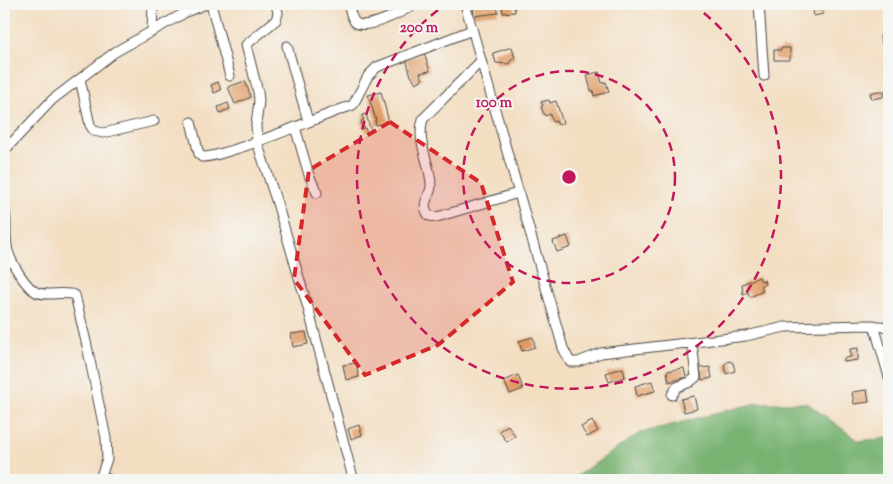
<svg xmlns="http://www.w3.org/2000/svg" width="893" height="484" font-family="'Sorts Mill Goudy',serif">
  <rect width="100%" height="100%" fill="#f6f6f2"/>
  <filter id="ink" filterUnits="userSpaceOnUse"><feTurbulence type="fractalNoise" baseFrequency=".02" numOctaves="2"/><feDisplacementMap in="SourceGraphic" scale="10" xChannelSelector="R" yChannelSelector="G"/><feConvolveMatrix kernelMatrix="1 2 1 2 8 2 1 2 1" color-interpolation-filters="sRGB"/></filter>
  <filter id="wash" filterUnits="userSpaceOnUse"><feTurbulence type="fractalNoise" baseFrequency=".0096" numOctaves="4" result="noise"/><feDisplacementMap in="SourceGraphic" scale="20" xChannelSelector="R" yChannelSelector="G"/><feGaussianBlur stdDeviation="1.12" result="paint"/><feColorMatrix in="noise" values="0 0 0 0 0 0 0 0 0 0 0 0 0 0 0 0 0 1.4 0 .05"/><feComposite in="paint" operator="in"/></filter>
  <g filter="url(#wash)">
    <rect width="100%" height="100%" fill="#f3dec2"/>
    <!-- forest -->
    <path fill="#78b372" stroke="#526f4e" d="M756,403h51l52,38 30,-3v42h-318l69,-47z"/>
    <g id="blocks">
      <!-- building -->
      <path fill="#e09b65" d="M473,4h24l1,9 -24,3z
        M502,4h12l1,8 -12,1z
        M821,4l2,10 -9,2 -2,-11z
        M512,47l3,12 -4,1 -2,4 -13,-1 -3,-10z
        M781,48h9v12h-16v-10h7z
        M424,53l6,18 -10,2 3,6 -7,4 -5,-7 -5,-17z
        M599,72l3,11 4,-1 3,10 -15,4 -1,-6 -2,1 -4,-16z
        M245,81l6,16 -16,7 -7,-17z
        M218,82l3,8 -7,3 -3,-8z
        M878,91h7v3h-2v3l-11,2 -2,-6z
        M381,92l8,30 -13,3 -1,-5h1l-8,-25z
        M549,100l1,3 6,-2 7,22 -5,2 -2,-4 -3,1 -3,-8 -5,2 -4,-9 2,-1 -2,-4z
        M228,103l2,6 -10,4 -2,-6z
        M366,114l5,17 -4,2 -2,-5h-2l-2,-7 3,-1 -2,-5z
        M567,236l4,11 -14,5 -4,-11z
        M759,277l2,4 3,-1 1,4 -4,1 2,6 -13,6 -2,-5 -5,2 -1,-10z
        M306,332l2,12 -15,3 -2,-13z
        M533,337l2,10 -13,4 -3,-10z
        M858,348v12l-14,2v-4l7,-1 -1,-8z
        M729,361l4,2 2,8 -9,3 -2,-9z
        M356,363l3,14 -13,3 -3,-15z
        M710,367l2,11 -10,2 -2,-12z
        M623,368l2,9 -16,5 -3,-9z
        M684,368l2,9 -17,5 -2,-11z
        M518,375l5,14 -13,5 -6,-13z
        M652,381l3,10 -18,5 -2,-10z
        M867,390l2,12 -15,2 -2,-12z
        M694,396l3,13 -13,3 -3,-13z
        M592,421l6,10 -11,6 -6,-10z
        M359,425l3,10 -11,4 -3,-10z
        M508,425l7,11 -8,6 -8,-11z"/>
    </g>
  </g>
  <g filter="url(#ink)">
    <use href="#blocks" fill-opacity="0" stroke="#494642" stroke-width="1"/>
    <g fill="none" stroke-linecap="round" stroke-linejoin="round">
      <defs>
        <path id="street" d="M211,4l19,72
          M276,4l2,9 -2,7 -30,25 12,47 1,9 -3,24 1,17 20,61 31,105 45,170
          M348,4c2,5 3,14 7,18 9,10 50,-11 59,-18
          M465,4l98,344 7,14h8l23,-9 145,-17 39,-9 84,-2 20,2
          M759,4l5,72
          M889,26l-4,12 4,8
          M152,32l1,-28
          M287,46l21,75
          M481,61l-58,58c-7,23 7,43 8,65 1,13 -12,17 -2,32l8,1 81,-24
          M80,79l10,46 4,6 9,2 51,-12
          M191,122l8,32 3,3c12,0 23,-5 34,-8 40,-13 78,-30 117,-44l15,-29 9,-9 95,-37
          M295,127l14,48 8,18
          M4,151l48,-51 63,-48 73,-41 18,-7
          M4,205c4,15 0,31 4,46 3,12 18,36 28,41 10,5 25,-1 39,3l12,51 19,92 1,21 -6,17 10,4
          M874,325l15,52
          M672,395l5,-8 13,-5 6,-5 -4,-34"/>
      </defs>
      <!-- street casing -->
      <use href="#street" stroke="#494642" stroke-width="11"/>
      <!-- street -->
      <use href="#street" stroke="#fff" stroke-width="9"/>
    </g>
  </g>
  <!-- marked area -->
  <path fill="#d62828" fill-opacity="0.2" stroke="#d62828" stroke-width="4" stroke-dasharray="10 6" stroke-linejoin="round" d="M390,122l91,61 32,99 -75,63 -73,30 -71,-96 15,-109z"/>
  <!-- distance rings -->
  <g fill="none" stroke="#c2185b" stroke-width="2.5" stroke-dasharray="9 6">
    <circle cx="569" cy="177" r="106"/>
    <path d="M692 4A212 212 0 1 1 446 4"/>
  </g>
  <circle cx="569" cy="177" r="8" fill="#c2185b" stroke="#f6f6f2" stroke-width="2.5"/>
  <g font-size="15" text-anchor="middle" font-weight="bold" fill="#c2185b" stroke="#f6f6f2" stroke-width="4" stroke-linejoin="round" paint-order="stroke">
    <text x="419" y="32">200 m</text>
    <text x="494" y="107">100 m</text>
  </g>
  <!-- margin -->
  <rect width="893" height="484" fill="none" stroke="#f6f6f2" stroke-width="20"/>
</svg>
